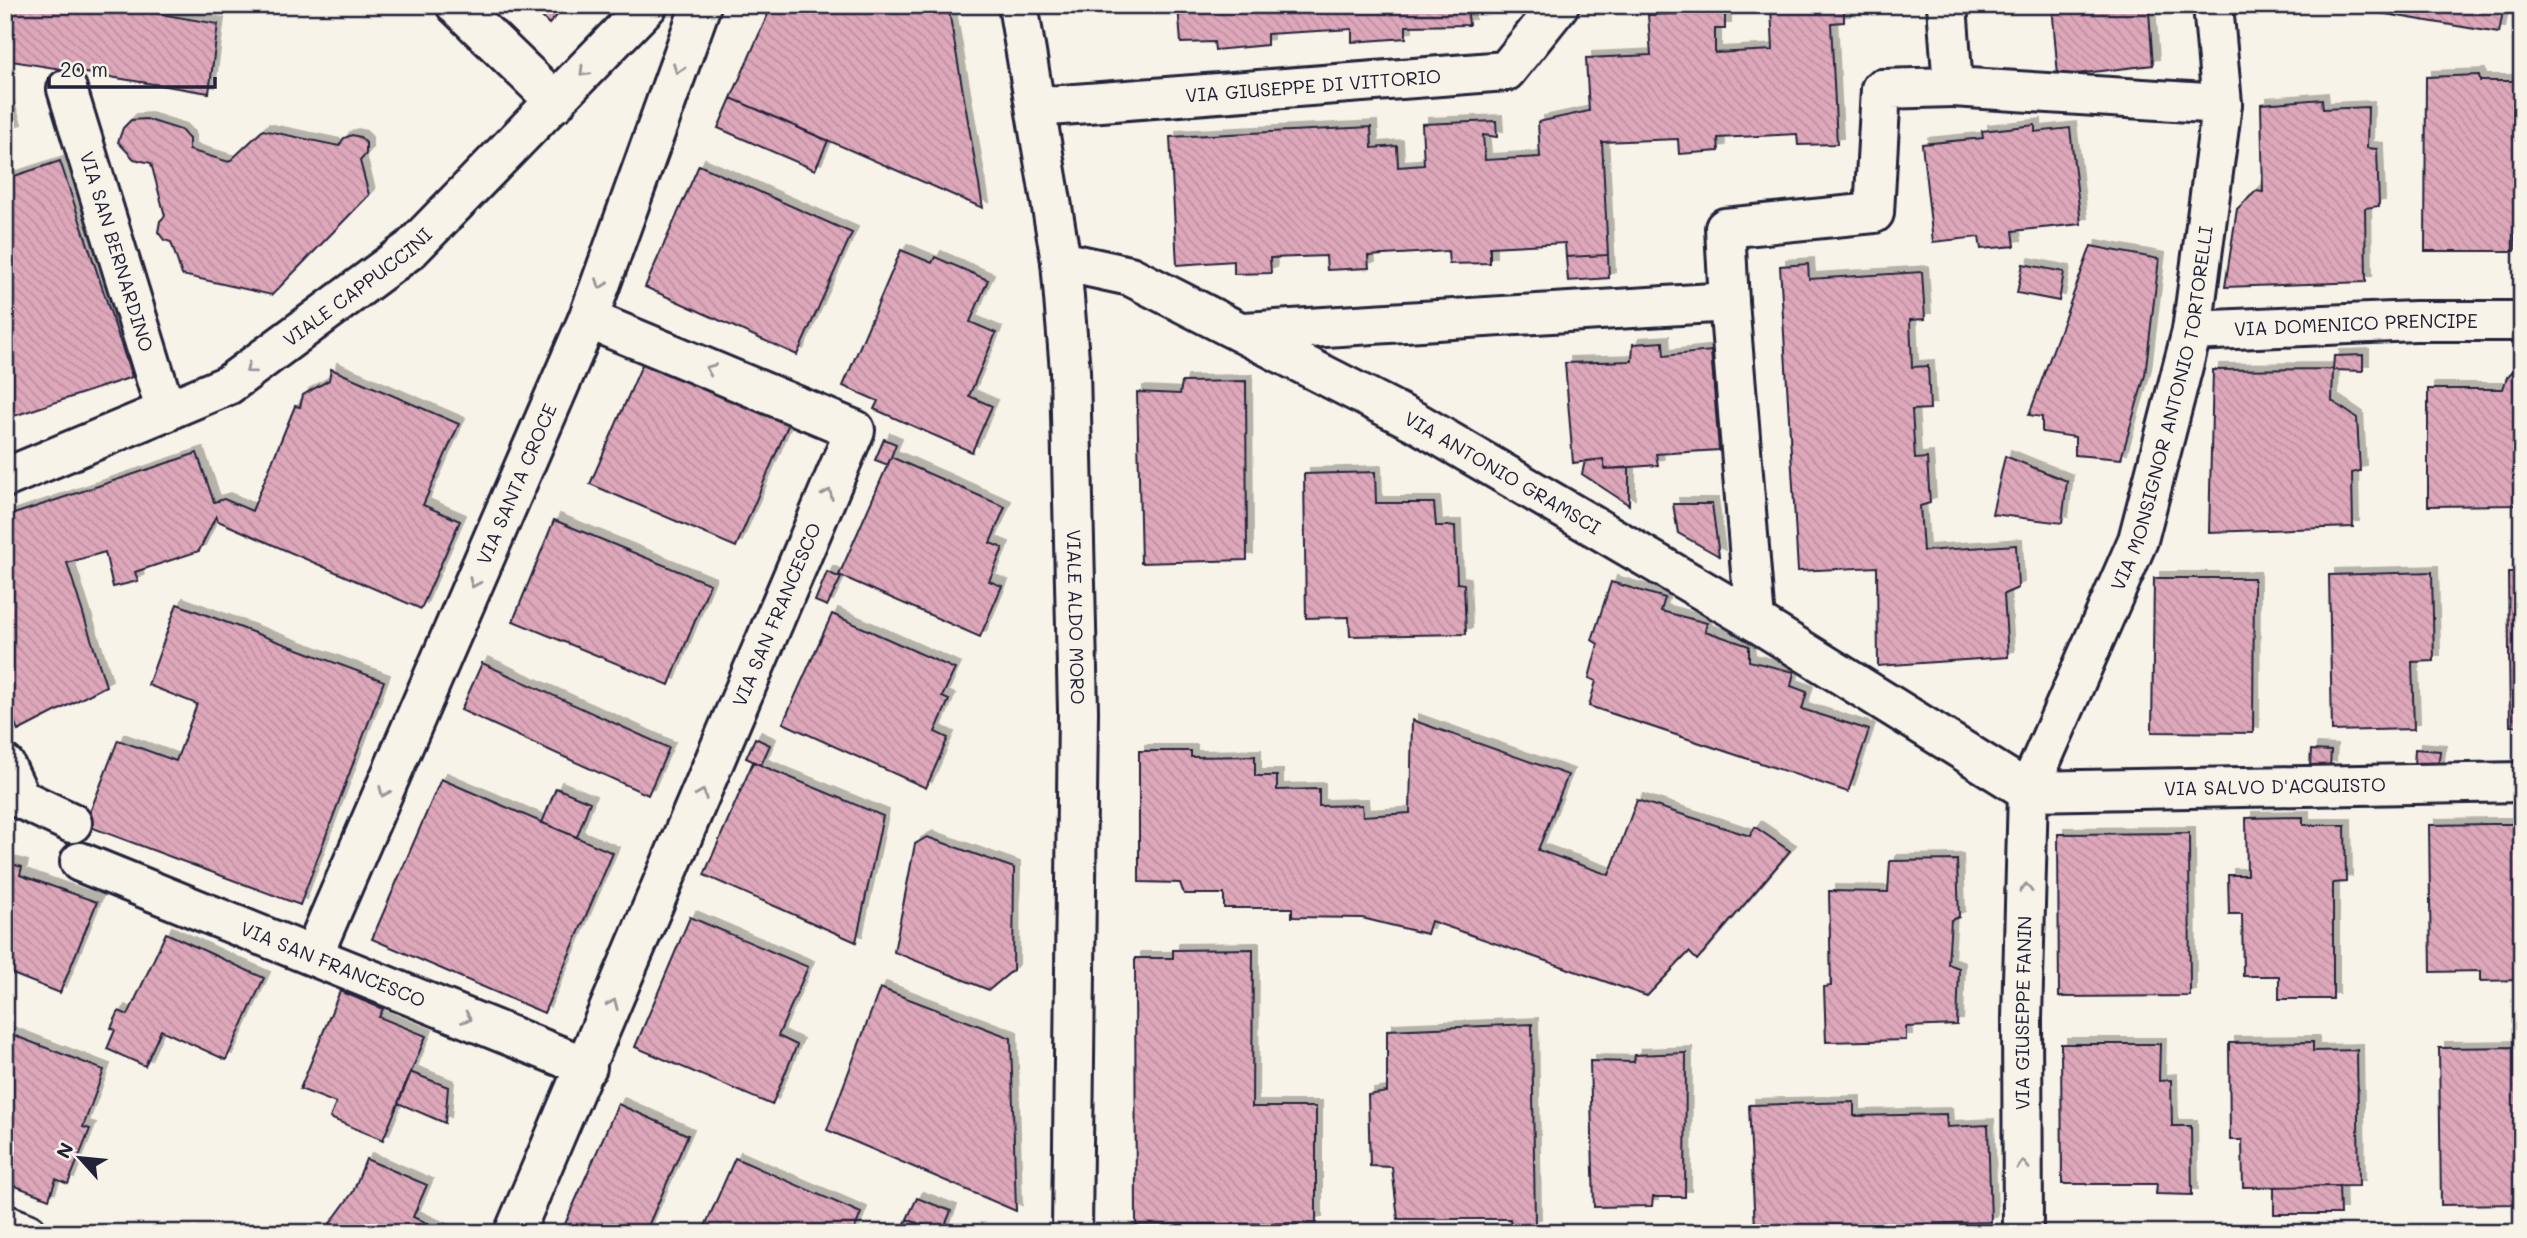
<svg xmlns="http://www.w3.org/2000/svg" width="2527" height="1238" font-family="Mali,sans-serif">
  <defs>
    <pattern id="building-back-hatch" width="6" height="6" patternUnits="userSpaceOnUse" patternTransform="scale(1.75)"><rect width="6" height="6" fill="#dea7ba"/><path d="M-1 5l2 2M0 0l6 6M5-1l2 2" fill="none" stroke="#be8fa1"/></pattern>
    <filter id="shadow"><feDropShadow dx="6" dy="-6" stdDeviation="0" flood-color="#0004"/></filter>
  </defs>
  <rect width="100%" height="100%" fill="#f7f3e8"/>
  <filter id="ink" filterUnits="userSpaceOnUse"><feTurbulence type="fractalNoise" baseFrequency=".0143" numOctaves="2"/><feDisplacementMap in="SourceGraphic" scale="14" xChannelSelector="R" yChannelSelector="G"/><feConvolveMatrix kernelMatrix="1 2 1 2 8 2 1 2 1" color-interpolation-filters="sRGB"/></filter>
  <g filter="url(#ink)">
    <!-- building -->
    <path fill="url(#building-back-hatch)" stroke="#22223b" stroke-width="2" filter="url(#shadow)" d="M5,5h104l109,19 -9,69 -204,-33z
      M530,5h37l-18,19z
      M772,5h176l35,203 -252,-110z
      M1178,5h289l2,20 -63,1v12l-54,4v-13l-85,5v11l-52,5 -1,-8 -33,1z
      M1844,5v17l-13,1 6,121 -39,1 -1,-11 -79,4 1,13 -40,3 -1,-15 -76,3 6,113 -42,2 -1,-14 -75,4v16l-41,1 -1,-13 -80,5 1,12 -42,2 -1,-14 -56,2 1,15 -37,1v-13l-57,4 -7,-128 201,-10 1,21 25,-2 1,21 26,-2 -2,-41 74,-3 1,16 -14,-2 2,25 55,-3 -2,-35 51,-11 -3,-53 65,-3 -3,-40 77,-4v18h-10v24l58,-3 -2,-43z
      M2052,5h110v5l-13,2 4,53 -95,11z
      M2332,5h172l-5,28z
      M2479,75l1,6h42v94l-8,1 1,75h-90l1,-174z
      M731,98l97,43 -13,29 -97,-42z
      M5,99l10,31 -10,4z
      M2322,99l1,10 45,-2 -1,41 10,1 2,57 -14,2 1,74 -141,5 12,-78 19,-18 7,1 -2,-88z
      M146,119l35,11 8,9v11l40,12 34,-32 76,16 5,-8 8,-3 8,2 6,6v11l-6,7 9,34 -97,100 -90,-20 -11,-33 -7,-2 -6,-8 2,-11 5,-5 -14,-53 -17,-4 -16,-17 5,-14 8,-8z
      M2035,125v7l35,-4 11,96 -68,7 2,15 -34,3 -2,-12 -46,5 -11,-98 61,-6 -1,-7z
      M60,161l72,216 -118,39 -9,-27v-210z
      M699,165l153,68 -55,122 -152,-68z
      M2091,246l68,13 -14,116 -24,84 -46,-4v-18l-33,-5v-15l-13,-2z
      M901,250l31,13 3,-6 53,23 -18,42 26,11 -27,63 23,10 -20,46 -98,-43 4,-8 -35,-15z
      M1608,255l1,23 -41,3 -2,-24z
      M1808,264l1,15 113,-7 3,47 -15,1 2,47 16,-1 2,43 -18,1 3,49 12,-1 3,45 -10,3 3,45 93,-6 2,43 -14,6 4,63 -130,9 -1,-99 -79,4 -18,-305z
      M2023,264l41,8 -5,29 -42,-8z
      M1663,342l1,14 47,-5 8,99 -63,4 2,11 -53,4 -2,-10 -30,4 -8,-100 67,-2 1,-17z
      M2363,355v16l-30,-1 1,-14z
      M644,360l145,63 -53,124 -146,-63z
      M2519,365h3v140l-94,1v-117h75l4,-12z
      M331,369l128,55 -36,81 37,16 -39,88 -203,-88 -2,-5 -17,35 -64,21 3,9 -25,6 -8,-35 -38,11 39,123 -88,45 -13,-37v-177l192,-64 17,49 10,-3 28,12 43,-105 5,1 3,-12 26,-15z
      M2333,369l-1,32 25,17 3,53 -8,2 1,54 -144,5 4,-162z
      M1246,381l1,179 -106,3 -4,-171 43,2 2,-12z
      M884,439l12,5 -8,21 -13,-5z
      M2005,456l62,25 -5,42 -70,-9z
      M891,457l114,50 -15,36 13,5 -14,33 13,5 -22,51 -141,-62z
      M1603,459l2,10 24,-1v37l-47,-31 3,-13z
      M1375,472l1,31h58l2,23h19l2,57 7,1 2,50 -116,2 -1,-19 -43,1 -2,-144z
      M1673,504h39l7,52 -41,-23z
      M554,520l156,64 -41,101 -156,-64z
      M827,572l14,6 -14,28 -12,-5z
      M2432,572l2,89 -22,1 2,67 -82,2 -3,-156z
      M2508,572h14v154h-12z
      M2154,578h100l-1,155 -101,-1z
      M1611,582l54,16 -4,13 46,12 -2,8 44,15v15l45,11 -3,14 16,6 -5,17 67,21 -21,62 -259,-86 7,-25 -7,-3 9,-34 -6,-4z
      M177,604l207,77 -84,224 -215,-80 33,-85 58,21 21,-57 -49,-19z
      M832,614l123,55 -13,28 7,3 -14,32 13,6 -22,50 -143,-65z
      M482,663l187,85 -21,47 -187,-85z
      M1412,720l156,55 -30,75 71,25 28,-75 113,36 5,-9 35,24 -93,109 -8,-8 -42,44 -216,-75 -4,13 -65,-16 -70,-1v-9h-68v-14h-40l-4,-11 -41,-1v-131h52v6l64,-1v20h22v14l42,-1v17l43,-1 1,11 47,-3z
      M755,738l15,7 -9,20 -15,-7z
      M2415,749l25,2 -2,16 -24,-2z
      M2311,750l20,1 -1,16 -20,-1z
      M753,762l130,54 -27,126 -152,-67z
      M441,779l172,74 -69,160 -172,-74z
      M556,788l34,14 -13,35 -35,-14z
      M2303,817v8h42l1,57 -13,1v116h-54v-23h-36l-1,-62h-13l-1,-39h19l-1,-57z
      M2491,824h31v156l-42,1v-10l-49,1 -2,-147z
      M2189,833l1,163 -131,1 -1,-163z
      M927,837l87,31 -1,102 -24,20 -95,-38 21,-108z
      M1957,860l2,57 -8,3 -3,44 11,4 -2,57 -51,2v13l-80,2 -2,-55 7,-1 -2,-95 59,1 2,-31z
      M5,862l17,5 -2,8 77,27 -37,91 -55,-22z
      M690,917l118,50 -30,69 19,9 -25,60 -137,-58z
      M166,933l98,45 -38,82 -65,-30 -16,36 -38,-17 8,-19 -4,-2 8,-17 9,4z
      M1253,949l-1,158h64v116l-180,2 -1,-267h38v-8z
      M880,988l131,50 5,173 -189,-81z
      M340,991l43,18 -4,8 47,19 -43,104 -53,-22 6,-15 -36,-14z
      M1532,1024l3,201 -23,4 -2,-10h-112l-6,-52 -22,-1 -2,-71 19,-3v-62z
      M5,1032l99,38 -21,57 7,2 -22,55 -12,-5 -7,20 -44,-17z
      M2313,1042v9l44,-1 2,136 -116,1 -1,-47h-12l-1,-97z
      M2061,1044h99l-1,37 12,-1 1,46h19l1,69 -36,-1 1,-10h-95z
      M2522,1047v157l-81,1 -2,-157z
      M1686,1053l-1,144h-32l-1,9 -58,1 -4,-146 44,1 1,-7z
      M410,1072l38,15 -3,36 -47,-20z
      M1854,1102v14l92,-2 1,13 41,-2 3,97 -236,6 -6,-123z
      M618,1104l70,31 -43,98h-84z
      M735,1158l126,55 -8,20h-151z
      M366,1159l61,26 -14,32 34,16h-124l30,-41z
      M2339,1186l1,28h-66v-27z
      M917,1198l34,13 -9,22 -35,-14z
      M907,1219l32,14h-38z"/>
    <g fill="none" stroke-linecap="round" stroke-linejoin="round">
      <defs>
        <g id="minor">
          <path d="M456,5l100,97"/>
          <path d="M1947,5l6,82 269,17"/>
          <path id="s1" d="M67,89l99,323"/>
          <path id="s2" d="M1036,107l470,-36 53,-66"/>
          <path id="s3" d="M1061,261l69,15 286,146 339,199 273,170"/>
          <path d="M1729,302l-4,-74 149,-15 7,-124 72,-2"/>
          <path id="s4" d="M2192,331l223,-10h107"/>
          <path d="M1244,332l485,-30 26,319"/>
          <path id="s5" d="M5,478l223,-93 183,-136 237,-244"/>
          <path d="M5,765l16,34 51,24"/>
          <path id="s6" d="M2028,791l494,-9"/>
          <path id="s7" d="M80,862l507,205"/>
          <path id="s8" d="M313,955l275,-636 113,-314"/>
          <path d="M5,1224l22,9"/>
          <path id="s9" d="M514,1233l341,-803 -267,-111"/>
          <path id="s10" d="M2023,1233l-1,-214 6,-228 110,-251 54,-209 30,-227 -9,-99"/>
        </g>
        <g id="secondary">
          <path id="s11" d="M1018,5l43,256 9,110 8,340 -6,522"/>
        </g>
      </defs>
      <!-- minor casing -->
      <use href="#minor" stroke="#22223b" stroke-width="44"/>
      <!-- secondary casing -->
      <use href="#secondary" stroke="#22223b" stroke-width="44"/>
      <!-- minor -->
      <use href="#minor" stroke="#f7f3e8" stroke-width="38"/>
      <!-- secondary -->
      <use href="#secondary" stroke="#f7f3e8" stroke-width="38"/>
    </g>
    <!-- one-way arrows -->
    <defs><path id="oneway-chevron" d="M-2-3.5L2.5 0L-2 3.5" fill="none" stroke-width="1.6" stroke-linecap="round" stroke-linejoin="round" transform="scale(1.75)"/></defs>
    <g stroke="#97959a">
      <use href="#oneway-chevron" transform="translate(678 69) rotate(110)"/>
      <use href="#oneway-chevron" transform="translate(584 72) rotate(134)"/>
      <use href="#oneway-chevron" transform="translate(601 284) rotate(110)"/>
      <use href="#oneway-chevron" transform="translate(250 369) rotate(143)"/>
      <use href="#oneway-chevron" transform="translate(710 369) rotate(-157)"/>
      <use href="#oneway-chevron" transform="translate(828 494) rotate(-67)"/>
      <use href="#oneway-chevron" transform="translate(474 583) rotate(113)"/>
      <use href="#oneway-chevron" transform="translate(384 792) rotate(113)"/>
      <use href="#oneway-chevron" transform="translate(702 794) rotate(-67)"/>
      <use href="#oneway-chevron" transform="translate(2026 888) rotate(-89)"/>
      <use href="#oneway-chevron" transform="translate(613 1004) rotate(-67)"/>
      <use href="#oneway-chevron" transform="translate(467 1018) rotate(22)"/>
      <use href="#oneway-chevron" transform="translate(2023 1165) rotate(-90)"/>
    </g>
  </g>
  <g text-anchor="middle" stroke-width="5" stroke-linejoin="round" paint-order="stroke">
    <!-- street labels -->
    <g font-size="19" fill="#22223b" stroke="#f7f3e8">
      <text dy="7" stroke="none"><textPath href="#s2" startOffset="278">VIA GIUSEPPE DI VITTORIO</textPath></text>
      <text dy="7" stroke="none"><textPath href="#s1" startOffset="170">VIA SAN BERNARDINO</textPath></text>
      <text dy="7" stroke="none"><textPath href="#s5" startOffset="404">VIALE CAPPUCCINI</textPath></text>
      <text dy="7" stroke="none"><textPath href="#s4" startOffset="164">VIA DOMENICO PRENCIPE</textPath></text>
      <text dy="7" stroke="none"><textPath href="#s10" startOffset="850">VIA MONSIGNOR ANTONIO TORTORELLI</textPath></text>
      <text dy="7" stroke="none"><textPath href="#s3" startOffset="492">VIA ANTONIO GRAMSCI</textPath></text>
      <text dy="7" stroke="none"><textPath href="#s8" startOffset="513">VIA SANTA CROCE</textPath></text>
      <text dy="7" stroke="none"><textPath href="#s9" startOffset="672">VIA SAN FRANCESCO</textPath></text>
      <text dy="7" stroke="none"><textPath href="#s11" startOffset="616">VIALE ALDO MORO</textPath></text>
      <text dy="7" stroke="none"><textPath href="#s6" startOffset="247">VIA SALVO D'ACQUISTO</textPath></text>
      <text dy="7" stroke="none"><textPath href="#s7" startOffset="273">VIA SAN FRANCESCO</textPath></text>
      <text dy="7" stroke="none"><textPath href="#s10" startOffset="220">VIA GIUSEPPE FANIN</textPath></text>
    </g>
  </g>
  <!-- margin -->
  <rect width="2527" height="1238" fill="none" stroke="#f7f3e8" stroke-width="28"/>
  <rect x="14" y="14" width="2499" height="1210" fill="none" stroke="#22223b" stroke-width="2.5" filter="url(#ink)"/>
  <!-- north arrow -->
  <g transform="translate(80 1158) rotate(297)" stroke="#f7f3e8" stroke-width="5" paint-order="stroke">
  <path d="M0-5L12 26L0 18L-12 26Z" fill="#22223b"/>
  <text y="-10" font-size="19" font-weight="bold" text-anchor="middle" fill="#22223b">N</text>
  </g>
  <!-- scale -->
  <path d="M49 77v10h166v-10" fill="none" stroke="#22223b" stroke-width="3.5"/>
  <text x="60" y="77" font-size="21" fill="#22223b" stroke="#f7f3e8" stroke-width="5" paint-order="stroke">20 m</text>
</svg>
